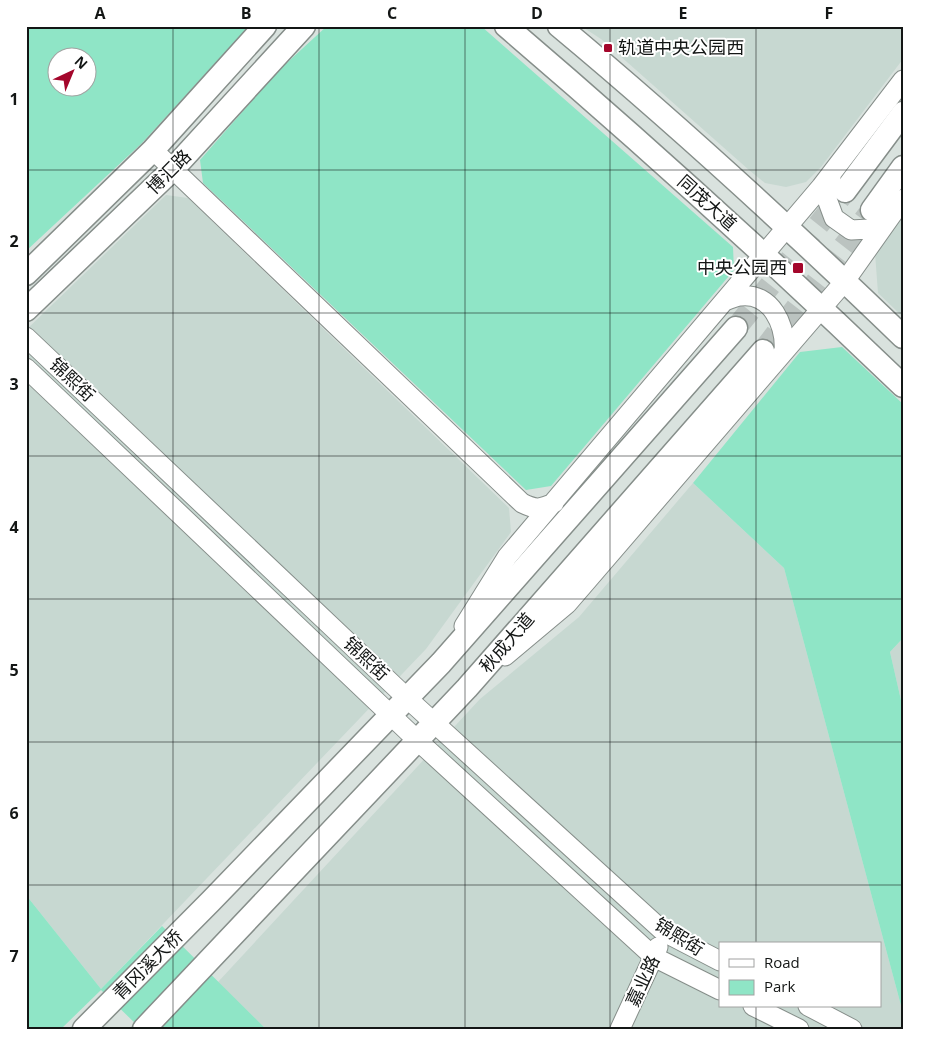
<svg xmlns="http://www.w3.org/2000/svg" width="929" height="1055" font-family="'Open Sans','Noto Sans SC',sans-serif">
  <rect width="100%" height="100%" fill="#d9e2de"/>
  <!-- built -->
  <path fill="#c7d8d1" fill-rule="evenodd" d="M581,26h322v33l-82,108 -15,15 -20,5 -21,-4 -16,-13 -148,-131z
    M166,195l22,3 321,310 2,24 -85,117 -325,340 -75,-94v-565z
    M903,214v103l-25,-24 -3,-40z
    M693,483l91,85 119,445v16h-637l-48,-47 262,-283 99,-82zM720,944h160v62h-160z
    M903,638v71l-13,-57z"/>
  <!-- green -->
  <path fill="#8fe5c6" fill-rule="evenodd" d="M26,26h223l-107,117 -116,108zM58,58h30v30h-30z
    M327,26h154l252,221 1,23 -183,216 -25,4 -323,-307 -3,-23 79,-90z
    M842,347l61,57v234l-13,14 13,57v304l-119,-445 -91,-85 107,-131z
    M26,895l75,94 61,-63 104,103h-125l-40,-39 -40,39h-35z"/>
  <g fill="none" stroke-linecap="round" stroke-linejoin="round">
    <!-- major-tunnel -->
    <path stroke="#bbc3c0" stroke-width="22" stroke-dasharray="22 11" stroke-linecap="butt" d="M736,328l107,-134
      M763,351l105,-136"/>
    <defs>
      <path id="minor" d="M153,150l369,353c14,7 18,6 32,0
        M831,177l-4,22 7,19 17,12 18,-1 18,-8
        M725,301c5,-2 10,-4 15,-5 32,-4 46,30 44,56
        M26,337l382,362 256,233 56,29
        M26,368l391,372 237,217 66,33
        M464,626l43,-69 314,-370 82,-107
        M505,656l62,-52 278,-323 58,-82
        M753,1006l46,23
        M808,1006l44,23
        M620,1029l38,-82"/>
      <path id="major" d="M506,26c136,116 268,236 397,360
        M559,26c119,99 233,204 344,311
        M845,191l58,-78
        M872,210l31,-43
        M26,274l127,-124 112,-124
        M26,310l147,-141 131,-143
        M84,1029l127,-128 230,-238 295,-335
        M144,1029l323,-341 296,-337"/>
    </defs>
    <!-- minor casing -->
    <use href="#minor" stroke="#868e8a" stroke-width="21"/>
    <!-- major casing -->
    <use href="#major" stroke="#868e8a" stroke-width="25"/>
    <!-- minor -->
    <use href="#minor" stroke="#fff" stroke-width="19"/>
    <!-- major -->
    <use href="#major" stroke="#fff" stroke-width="22"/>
  </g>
  <!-- grid -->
  <path fill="none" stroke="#131615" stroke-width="1" stroke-opacity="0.55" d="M173,26v1003M319,26v1003M465,26v1003M610,26v1003M756,26v918M26,170h877M26,313h877M26,456h877M26,599h877M26,742h877M26,885h877M756,1006v23"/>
  <!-- markers -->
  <g fill="#a4062b" stroke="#fff" stroke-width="2">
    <rect x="603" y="43" width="10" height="10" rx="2.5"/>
    <rect x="792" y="262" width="12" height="12" rx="2.5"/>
  </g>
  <g text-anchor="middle" stroke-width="4" stroke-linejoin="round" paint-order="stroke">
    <!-- poi labels -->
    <g font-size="18" fill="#131615" stroke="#fff" text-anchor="start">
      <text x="618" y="54">轨道中央公园西</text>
      <text x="787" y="274" text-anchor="end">中央公园西</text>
    </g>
    <!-- street labels -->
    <g font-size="18" fill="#131615" stroke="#fff">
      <text transform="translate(169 172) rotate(-45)" y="6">博汇路</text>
      <text transform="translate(707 203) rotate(42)" y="6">同茂大道</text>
      <text transform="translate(72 380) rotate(43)" y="6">锦熙街</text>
      <text transform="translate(507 643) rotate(-49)" y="6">秋成大道</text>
      <text transform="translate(366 659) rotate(43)" y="6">锦熙街</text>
      <text transform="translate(679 937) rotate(32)" y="6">锦熙街</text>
      <text transform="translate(148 965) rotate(-45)" y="6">青冈溪大桥</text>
      <text transform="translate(643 981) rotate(-65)" y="6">嘉业路</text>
    </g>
  </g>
  <!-- border -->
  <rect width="929" height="1055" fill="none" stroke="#ffffff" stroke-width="55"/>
  <!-- legend -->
  <rect x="719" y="942" width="162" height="65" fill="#ffffff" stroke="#a1a2a1"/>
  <rect x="729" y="959" width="25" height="8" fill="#ffffff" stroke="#a1a2a1"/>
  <text x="764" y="968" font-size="15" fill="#131615">Road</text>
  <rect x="729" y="980" width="25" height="15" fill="#8fe5c6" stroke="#a1a2a1"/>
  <text x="764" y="992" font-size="15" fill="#131615">Park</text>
  <!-- north arrow -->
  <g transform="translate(72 72) rotate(44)"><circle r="24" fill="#ffffff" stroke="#a1a2a1"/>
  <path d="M0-4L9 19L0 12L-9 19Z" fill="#a4062b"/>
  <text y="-8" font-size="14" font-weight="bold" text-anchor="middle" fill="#131615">N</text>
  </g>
  <rect x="28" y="28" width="874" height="1000" fill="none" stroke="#131615" stroke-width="2"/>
  <g font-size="16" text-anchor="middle" font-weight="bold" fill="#131615">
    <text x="100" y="19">A</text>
    <text x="246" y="19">B</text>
    <text x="392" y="19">C</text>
    <text x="537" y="19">D</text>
    <text x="683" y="19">E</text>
    <text x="829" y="19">F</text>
    <text x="14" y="105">1</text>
    <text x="14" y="247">2</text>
    <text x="14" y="390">3</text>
    <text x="14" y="533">4</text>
    <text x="14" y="676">5</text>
    <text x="14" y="819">6</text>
    <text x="14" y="962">7</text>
  </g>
</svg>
